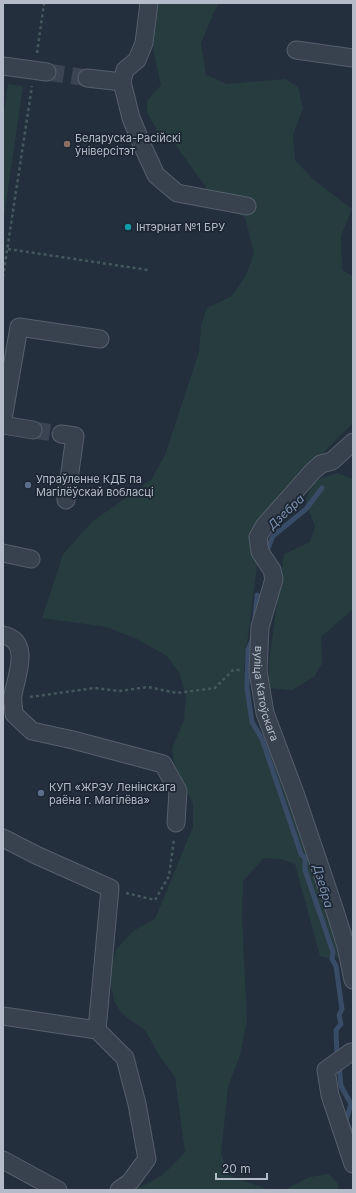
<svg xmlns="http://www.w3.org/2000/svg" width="356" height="1193" font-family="Inter,sans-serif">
  <rect width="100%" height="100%" fill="#242f3e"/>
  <!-- green -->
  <path fill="#263c3f" d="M159,3h60l-4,7 -14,33 5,32 21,9 58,-5 13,8 5,21 -10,27 2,25 19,20 38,29 -11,27 1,34 11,6v147l-48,48 -50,72 2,22 -13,103 8,47 38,80 48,148 1,14 -8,2 -11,-3 -25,-92 -15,-5 -16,-1 -21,23 -1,37 5,102 -7,35 -12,32 -7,67 9,22 40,14h-141c27,-7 38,-18 56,-38l-10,-75 -16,-22 -14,-25 -23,-16 -8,-13 -5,-28 8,-25 16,-17 22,-12 38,-92v-23l-19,-41 -2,-15 12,-28 2,-24 -6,-22 -13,-18 -30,-17 -30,-12 -65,-9 21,-64 30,-33 58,-41 14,-25 34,-103 2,-27 6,-17 25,-12 14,-21 8,-22 -9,-36 -31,-12 -9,-19 -33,-46 -15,-10 -10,-18v-11l14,-16 -8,-37z
    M8,84l15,2 -20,137v-103z
    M337,473l16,6v130l-32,28 1,26 -7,13 -23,14 -23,-2v-27l15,-107 26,-12 5,-16 -10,-25 9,-20z
    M329,1174l9,10v6h-54l26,-13z"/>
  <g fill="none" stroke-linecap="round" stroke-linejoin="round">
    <!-- stream -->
    <path stroke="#394c67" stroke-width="5" d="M266,553l7,-17 33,-27 16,-21
      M255,618l2,-23
      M253,638l-5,12 -1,38 5,34 10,17 39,115 4,4v12l28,82 -1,7 4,7 6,43 -3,6 2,9 -5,6 1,26
      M339,1064l2,22 10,18 -5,17 7,15"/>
    <!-- minor-tunnel -->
    <path stroke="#3a4453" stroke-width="17" stroke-dasharray="17 8" stroke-linecap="butt" d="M47,72l40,6
      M33,430l28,4"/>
    <defs>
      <g id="minor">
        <path d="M149,3l-5,40 -7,17 -12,10 -3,12 9,36 12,29 13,28 21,18 70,13"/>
        <path d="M296,50l57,8"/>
        <path d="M3,66l44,6"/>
        <path d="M87,78l35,4"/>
        <path d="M3,419l16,-92 81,12"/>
        <path d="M3,425l30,5"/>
        <path d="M61,434l14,2 -9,64"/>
        <path id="s1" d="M353,442l-21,19 -11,3 -8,7 -48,54 -7,12 2,15 12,18 2,9 -14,48 -2,44 7,42 30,80 40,118 11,35 7,34"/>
        <path d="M3,553l28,6"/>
        <path d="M3,635c29,6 13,42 10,60 -1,6 1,13 1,19l18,17 41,9 90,24 15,27 -2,32"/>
        <path d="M3,838l33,17 74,33 -13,142"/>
        <path d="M3,1016l94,14 28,28 12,46 10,55 -17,23 -11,8"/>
        <path d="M351,1052l-25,18 4,25 23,69"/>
        <path d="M3,1160l55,30"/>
      </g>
    </defs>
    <!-- minor casing -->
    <use href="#minor" stroke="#565f6c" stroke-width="19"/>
    <!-- path -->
    <path stroke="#44595c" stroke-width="2.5" stroke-dasharray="3 3" stroke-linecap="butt" d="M37,53l7,-50
      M8,249l140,21
      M3,277l29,-191
      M30,697l65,-9 24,3 29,-4 29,6 38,-5 18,-18h9
      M126,893l29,7 14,-24 5,-37"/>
    <!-- minor -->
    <use href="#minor" stroke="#38414e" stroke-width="17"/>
  </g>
  <!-- markers -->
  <circle fill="#8d6e63" stroke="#1d2633" stroke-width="1.5" cx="67" cy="144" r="4"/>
  <circle fill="#0f9aa8" stroke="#1d2633" stroke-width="1.5" cx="128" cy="227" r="4"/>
  <g fill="#5c6f8a" stroke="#1d2633" stroke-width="1.5">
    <circle cx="28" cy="485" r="4"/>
    <circle cx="41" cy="793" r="4"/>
  </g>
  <g text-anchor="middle" stroke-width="3.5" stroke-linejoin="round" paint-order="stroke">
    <!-- poi labels -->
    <g font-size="11" fill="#b4bcc9" stroke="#1d2633" text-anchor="start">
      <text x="75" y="142">Беларуска-Расійскі<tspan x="75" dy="13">ўніверсітэт</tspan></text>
      <text x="136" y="231">Інтэрнат №1 БРУ</text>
      <text x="36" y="483">Упраўленне КДБ па<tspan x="36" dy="13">Магілёўскай вобласці</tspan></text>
      <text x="49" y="791">КУП «ЖРЭУ Ленінскага<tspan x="49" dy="13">раёна г. Магілёва»</tspan></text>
    </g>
    <!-- street labels -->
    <g font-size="11" fill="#b4bcc9" stroke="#1d2633">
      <text dy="4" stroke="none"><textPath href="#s1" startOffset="300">вуліца Катоўскага</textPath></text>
    </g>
    <!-- water labels -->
    <g font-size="12" font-style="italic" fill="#7c92b1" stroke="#1d2633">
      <text transform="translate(286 512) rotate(-43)" y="4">Дзебра</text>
      <text transform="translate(323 886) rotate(74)" y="4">Дзебра</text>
    </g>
  </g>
  <!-- border -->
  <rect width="356" height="1193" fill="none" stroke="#b4bcc9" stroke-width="8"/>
  <!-- scale -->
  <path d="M216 1173v6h51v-6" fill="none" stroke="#b4bcc9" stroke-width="2"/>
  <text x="222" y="1173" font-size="12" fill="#b4bcc9" stroke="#1d2633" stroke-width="3" paint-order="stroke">20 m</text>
</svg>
